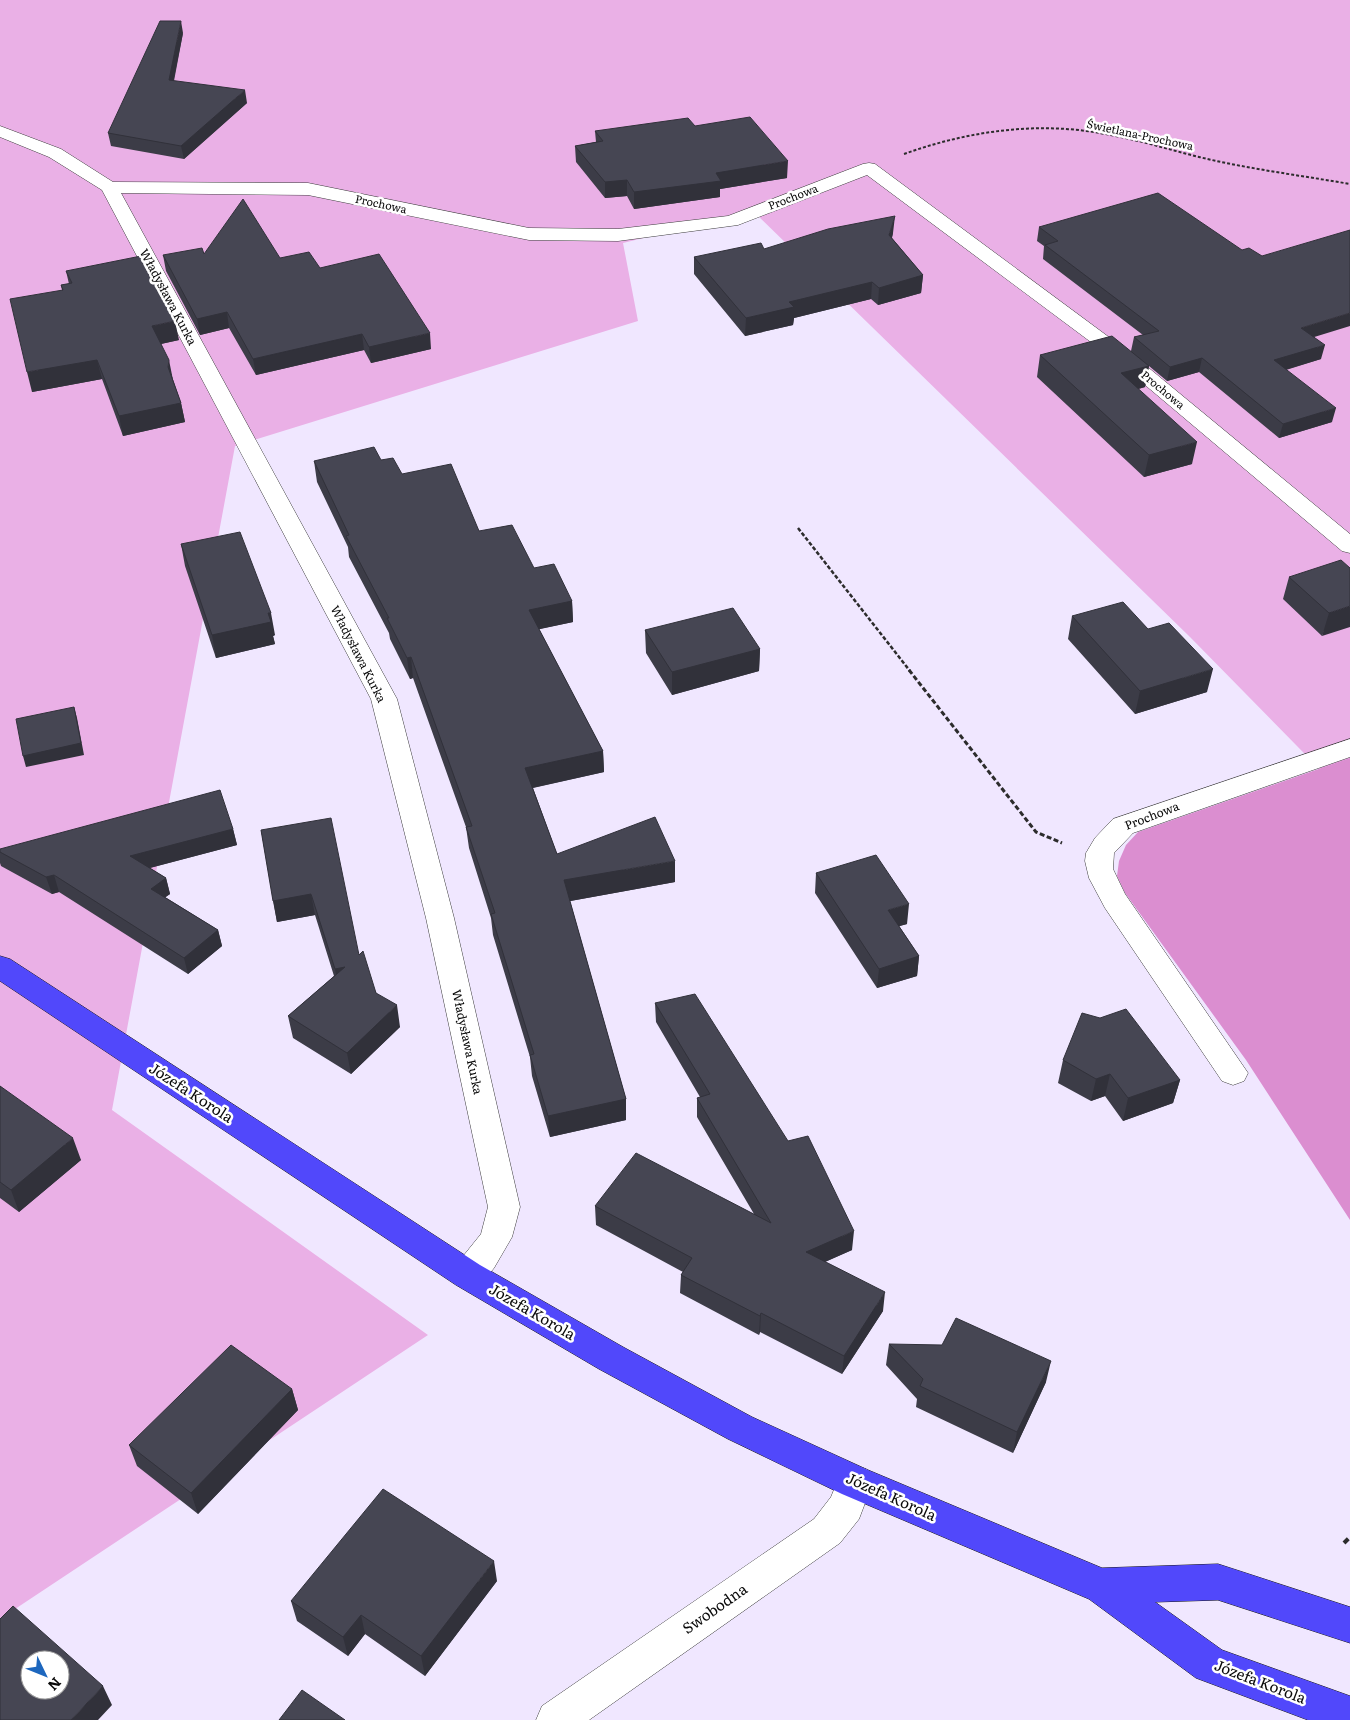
<svg xmlns="http://www.w3.org/2000/svg" width="1350" height="1720" font-family="Literata,serif">
  <rect width="100%" height="100%" fill="#f0e7ff"/>
  <!-- green -->
  <path fill="#eab0e6" d="M0,0h1350v800l-160,-163 -437,-426 -130,32 15,78 -403,125 -123,664 316,225 -428,284z"/>
  <!-- forest -->
  <path fill="#db8ed0" d="M1350,758v462l-104,-160 -121,-167 -8,-17 2,-15 7,-16 12,-13z"/>
  <g fill="none" stroke-linecap="round" stroke-linejoin="round">
    <defs>
      <path id="minor" d="M0,126l61,23 52,33 195,1 221,45 89,1 110,-13 135,-52 6,-1 6,1 258,191 217,179v19l-8,-2 -223,-188 -252,-188 -129,50 -120,16 -89,-1 -221,-45 -187,-2 276,506 57,219 66,289 -8,30 -18,31 -14,17 -12,4 -12,-4 -5,-10 5,-10 25,-31 7,-27 -62,-289 -55,-219 -269,-509 -53,-33 -49,-20z
        M1350,739v18l-217,76 -19,20 -1,16 12,25 123,179 -4,8 -11,4 -11,-4 -117,-173 -16,-30 -4,-17 1,-8 9,-15 18,-19z
        M855,1465l13,5 5,12 -14,37 -19,24 -251,177h-53l6,-14 272,-187 17,-22 11,-27z"/>
      <path id="highway" d="M0,956l10,3 470,306 143,82 129,70 116,53 234,98 116,-4 132,43v36l-132,-43 -63,2 67,48 128,46v24h-42l-112,-42 -107,-79 -247,-105 -114,-55 -129,-70 -143,-84 -456,-304z"/>
    </defs>
    <!-- minor casing -->
    <use href="#minor" stroke="#3d3d3d" stroke-width="1"/>
    <!-- highway casing -->
    <use href="#highway" stroke="#1b1b1b" stroke-width="1"/>
    <!-- path-far3 -->
    <path stroke="#2c2c2c" stroke-width="2" stroke-dasharray="3 2" stroke-linecap="butt" d="M904,154c64,-23 134,-33 201,-20 36,6 71,18 107,26 45,10 92,16 138,24"/>
    <!-- path-far2 -->
    <path stroke="#2c2c2c" stroke-width="2.5" stroke-dasharray="4 2" stroke-linecap="butt" d="M798,528l112,143"/>
    <!-- path-far1 -->
    <path stroke="#2c2c2c" stroke-width="3" stroke-dasharray="5 2.5" stroke-linecap="butt" d="M909,670l127,162 26,11"/>
    <!-- path -->
    <path stroke="#2c2c2c" stroke-width="4" stroke-dasharray="6 3" stroke-linecap="butt" d="M1344,1543l6,-6"/>
    <!-- minor -->
    <use href="#minor" fill="#fff" fill-rule="evenodd"/>
    <!-- highway -->
    <use href="#highway" fill="#5148fb" fill-rule="evenodd"/>
  </g>
  <!-- wall -->
  <path fill="#3c3c47" d="M183,33l-9,48 73,22 -63,56 -73,-13 -3,-13z
    M695,126l92,52 -67,11v8l-86,12 -7,-13 -22,2 -29,-36 -1,-16 21,-4 -1,-11z
    M1039,227l275,110 7,22 -35,11 46,52 -53,16 -80,-66 -32,9 -18,-15 -4,21 -7,2 54,75 -48,13 -107,-100 3,-22 91,-4 3,-14 9,-2 -100,-76 1,-13 -7,-5z
    M893,233l-1,5 31,37 -2,18 -43,12 -7,-6 -77,19 -1,7 -48,11 -51,-62v-17l70,-8z
    M163,255l117,3 40,10 111,81 -60,14 -7,-13 -108,25 -27,-47 -29,7 -34,-64z
    M66,271l113,69 -18,4 20,59 4,19 -62,14 -21,-57 -70,13 30,-102 -1,-5 8,-1z
    M381,460l98,71 55,37 38,33 1,21 -34,7 64,122 1,21 -71,16 24,66 118,28 -105,19 56,198v21l-76,17 -18,-61 -2,-19 -37,-122 -2,-17 -22,-70 -3,-21 -53,-149 -3,1 -20,-40 -1,-6 -40,-76 -1,-10 -31,-65 -3,-21z
    M181,544l94,91 -2,1 2,8 -59,14 -31,-92z
    M1350,568l-28,68 -39,-37 6,-22z
    M1072,616l135,76 -72,22 -67,-75z
    M645,630l115,19 -1,22 -87,24 -26,-42z
    M233,829l4,16 -87,23 16,10 4,16 -5,3 53,33 4,16 -34,28 -129,-82 -7,2 -51,-28 -1,-3v-14z
    M261,830l98,125 17,38 24,34 -49,47 -58,-36 -5,-22 46,-40 -19,-61 -38,7z
    M816,873l91,51 -8,2 20,30 -2,20 -40,12 -62,-95z
    M655,1003l197,247 -27,12 58,49 -41,63 -82,-42 -1,3 -79,-42 1,-18 2,-3 -87,-47 -1,-19 159,8 -57,-97v-19l3,-1 -44,-75z
    M1063,1060l117,20 -7,23 -50,18 -18,-25 -14,5 -33,-18z
    M0,1086l81,74 -62,52 -19,-14z
    M889,1344l157,38 -33,71 -97,-46 1,-8 -31,-34z
    M292,1389l6,21 -100,104 -61,-48 -8,-21z
    M497,1581l-72,95 -60,-42 -17,22 -51,-35 -6,-20z"/>
  <!-- shaded-wall -->
  <path fill="#31313a" d="M181,21l2,12 -12,60 -2,-13z
    M245,90l2,13 -63,56 -3,-13z
    M788,161l-1,17 -67,11v8l-86,12v-17l82,-19z
    M627,180v16l-22,2v-16z
    M895,216l-2,17 -5,19 1,-17z
    M923,275l-2,18 -43,12 1,-17z
    M872,282l-1,17 -77,19 -1,7 -48,11 1,-18 43,-16z
    M227,312l2,16 -29,7 -3,-16z
    M1350,313v13l-52,16 3,-14z
    M175,321l4,19 -23,5 -4,-19z
    M430,333l1,16 -60,14 -2,-16z
    M362,334l2,16 -108,25 -3,-16z
    M1325,345l-4,14 -50,15 3,-14z
    M1202,358l-3,14 -32,9 3,-14z
    M97,360l5,19 -70,13 -5,-20z
    M169,360l4,20 -5,-13z
    M1149,366l-4,21 -28,8 4,-22z
    M181,403l4,19 -62,14 -4,-20z
    M1336,408l-4,14 -53,16 4,-14z
    M1197,442l-5,22 -48,13 5,-22z
    M572,601l1,21 -42,9 -2,-21z
    M1350,606v21l-28,9 7,-23z
    M268,613h3l4,22 -2,1 2,8 -59,14 -4,-23z
    M760,649l-1,22 -87,24v-23z
    M411,657l2,21 -3,1 -3,-21z
    M1213,669l-6,23 -72,22 5,-23z
    M74,707l3,11 7,37 -58,12 -3,-11z
    M603,751l1,21 -77,17 -2,-21z
    M233,829l4,16 -103,27 -4,-16z
    M675,861v21l-110,20 -1,-22z
    M54,875l5,17 -7,2 -6,-17z
    M166,878l4,16 -15,11 -4,-16z
    M311,894l4,21 -38,7 -4,-21z
    M909,904l-2,20 -21,6 2,-20z
    M218,930l4,16 -34,28 -4,-16z
    M919,956l-2,20 -40,12 2,-19z
    M345,967l-6,24 -4,-22z
    M397,1005l3,22 -49,47 -4,-21z
    M1110,1074l-5,22 -14,5 5,-22z
    M1180,1080l-7,23 -50,18 5,-23z
    M626,1099v21l-76,17 -2,-21z
    M73,1138l8,22 -62,52 -8,-22z
    M854,1231l-2,19 -48,21 2,-19z
    M885,1292l-2,19 -41,63 2,-18z
    M761,1313l-1,19 -1,3 1,-19z
    M1051,1361l-5,21 -33,71 4,-21z
    M292,1389l6,21 -100,104 -7,-21z
    M494,1561l3,20 -72,95 -4,-20z
    M361,1615l4,19 -17,22 -5,-19z
    M103,1686l9,19 -14,15h-27z"/>
  <!-- building -->
  <path fill="#464653" stroke="#31313a" fill-rule="evenodd" d="M160,21h21l-12,59 76,10 -64,56 -73,-13z
    M750,117l38,44 -72,12 5,8 -87,11 -7,-12 -22,2 -30,-36 28,-5 -8,-10 93,-13 7,8z
    M1158,193l84,57 7,-2 13,8 88,-26v83l-49,15 24,17 -51,15 62,48 -53,16 -81,-66 -32,9 -36,-30 25,-6 -114,-86 13,-4 -19,-14z
    M243,199l37,59 29,-6 11,16 59,-14 51,79 -61,14 -7,-13 -109,25 -26,-47 -30,7 -34,-64 39,-7 2,6z
    M895,216l-6,19 34,40 -44,13 -7,-6 -83,20 5,5 -48,11 -52,-61 67,-14 3,6 64,-20z
    M141,256l34,65 -23,5 17,34 -1,7 13,36 -62,13 -22,-56 -70,12 -17,-73 53,-9 -2,-5 11,-2 -6,-12z
    M1112,336l37,30 -28,7 76,69 -48,13 -109,-100z
    M374,447l7,13 12,-2 9,16 49,-10 28,67 33,-6 22,43 20,-4 18,37 -43,9 74,141 -78,17 32,86 98,-37 20,44 -111,19 62,219 -78,17 -18,-61 4,-1 -43,-140 4,-1 -29,-86 6,-1 -61,-169 -4,1 -20,-40h2l-43,-82 3,-1 -35,-74z
    M240,532l31,81h-3l3,9 -59,13 -31,-91z
    M1341,560l9,8v38l-21,7 -40,-36z
    M1123,602l25,27 21,-6 44,46 -73,22 -68,-75z
    M733,608l27,41 -88,23 -27,-42z
    M74,707l7,36 -58,13 -7,-37z
    M220,790l13,39 -103,27 36,22 -15,11 67,41 -34,28 -130,-83 -8,2 -46,-25v-3z
    M331,818l28,137 4,-4 13,42 21,12 -50,48 -59,-37 57,-49 -10,2 -24,-75 -38,7 -12,-71z
    M876,855l33,49 -21,6 31,46 -40,13 -63,-96z
    M695,994l93,147 20,-5 46,95 -48,21 79,40 -41,64 -83,-43 -1,3 -79,-41 11,-17 -97,-52 41,-53 135,70 -74,-125 13,-4 -55,-91z
    M1126,1009l54,71 -52,18 -18,-24 -14,5 -33,-19 19,-47 18,5z
    M0,1086l73,52 -62,52 -11,-8z
    M956,1318l95,43 -34,71 -97,-46 3,-7 -34,-35 53,1z
    M231,1345l61,44 -101,104 -62,-48z
    M383,1489l111,72 -73,95 -60,-41 -18,22 -52,-36z
    M13,1606l90,80 -32,34h-71v-101zM30,1660h30v30h-30z
    M302,1690l43,30h-66z"/>
  <g text-anchor="middle" stroke-width="5" stroke-linejoin="round" paint-order="stroke">
    <!-- far-street labels -->
    <g font-size="11" fill="#0a0a0a" stroke="#fff">
      <text transform="translate(1140 135) rotate(12)" y="4">Świetlana-Prochowa</text>
      <text transform="translate(793 197) rotate(-21)" y="4">Prochowa</text>
      <text transform="translate(381 204) rotate(12)" y="4">Prochowa</text>
      <text transform="translate(1163 390) rotate(40)" y="4">Prochowa</text>
    </g>
    <!-- street labels -->
    <g font-size="12" fill="#0a0a0a" stroke="#fff">
      <text transform="translate(168 297) rotate(62)" y="4">Władysława Kurka</text>
      <text transform="translate(358 654) rotate(63)" y="4">Władysława Kurka</text>
      <text transform="translate(1152 816) rotate(-21)" y="4">Prochowa</text>
      <text transform="translate(467 1042) rotate(78)" y="4">Władysława Kurka</text>
    </g>
    <!-- near-street labels -->
    <g font-size="15" fill="#0a0a0a" stroke="#fff">
      <text transform="translate(191 1093) rotate(33)" y="5">Józefa Korola</text>
      <text transform="translate(532 1312) rotate(30)" y="5">Józefa Korola</text>
      <text transform="translate(891 1497) rotate(24)" y="5">Józefa Korola</text>
      <text transform="translate(715 1609) rotate(-35)" y="5">Swobodna</text>
      <text transform="translate(1260 1682) rotate(21)" y="5">Józefa Korola</text>
    </g>
  </g>
  <!-- north arrow -->
  <g transform="translate(45 1675) rotate(133)"><circle r="24" fill="#ffffff" stroke="#9d9d9d"/>
  <path d="M0-4L9 19L0 12L-9 19Z" fill="#1d67be"/>
  <text y="-8" font-size="14" font-weight="bold" text-anchor="middle" fill="#0a0a0a">N</text>
  </g>
</svg>
